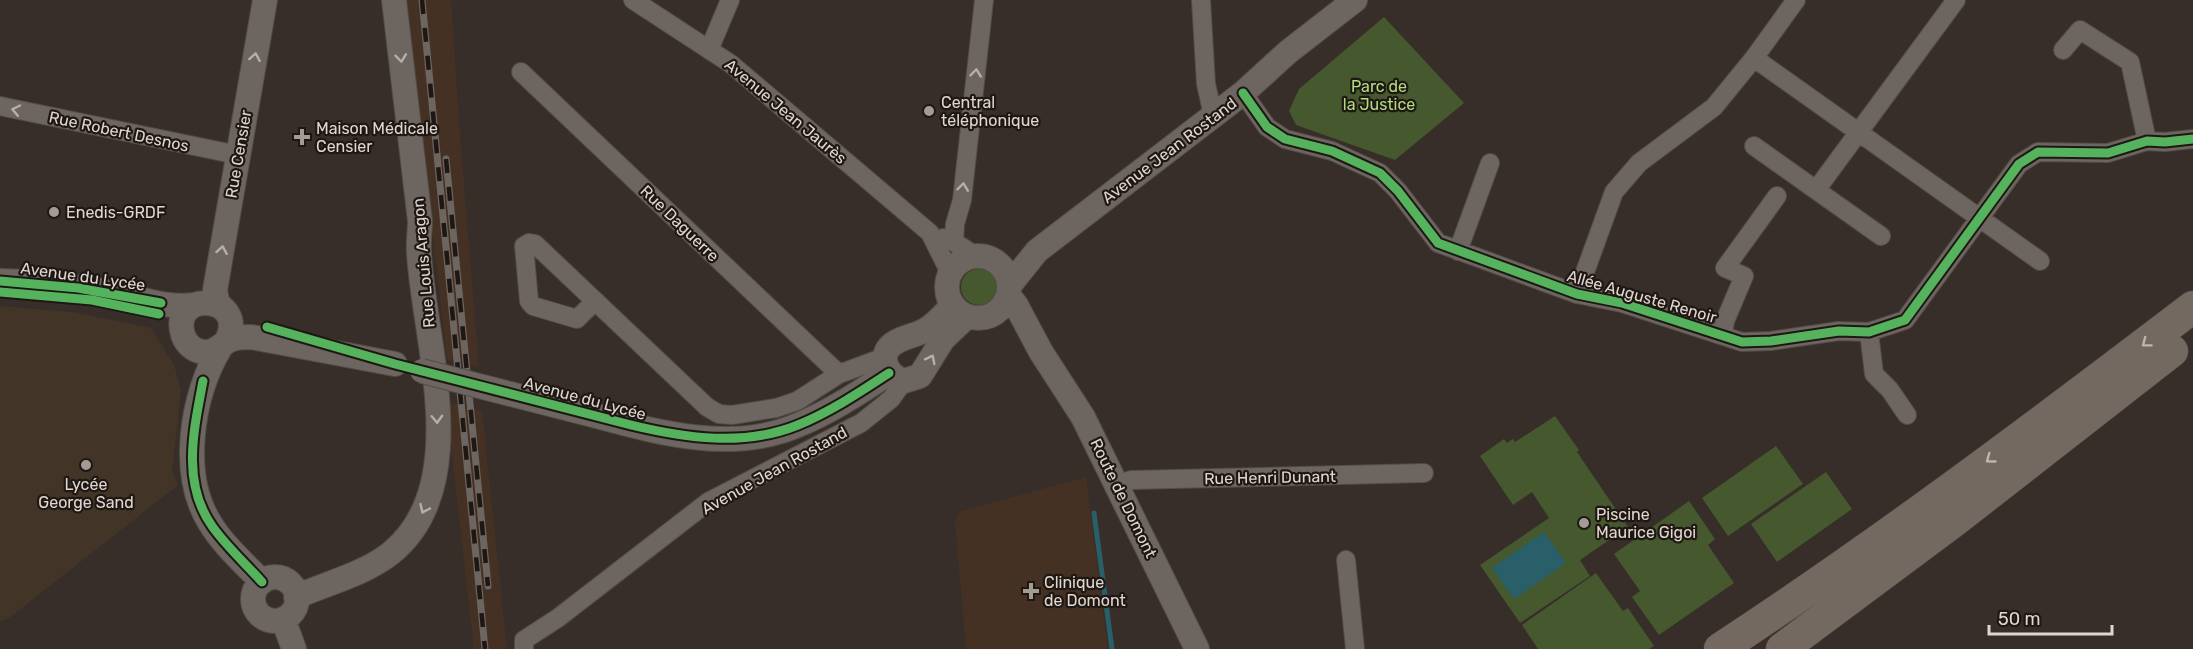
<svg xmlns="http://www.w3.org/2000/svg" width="2193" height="649" font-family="Rubik,sans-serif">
  <rect width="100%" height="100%" fill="#372e29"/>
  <!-- built -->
  <path fill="#453124" d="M406,0h45l9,136 19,231 -32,-7z
    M446,402l36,8 25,239h-33z
    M1086,477l22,172h-142l-10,-117 -1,-10 4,-10z"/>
  <!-- education -->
  <path fill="#423528" d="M0,306l71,6 80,16 23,37 7,25 -9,81 6,14 -169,133 -9,3z"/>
  <!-- green -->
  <path fill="#45582e" d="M1384,17l80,86 -69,57 -99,-35 -7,-14 10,-22z
    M961 287a18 18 0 1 1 36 0a18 18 0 1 1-36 0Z
    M1555,416l24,34 -2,2 51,75 -48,33 10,16 -70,47 -40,-58 69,-47 -17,-26 -19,13 -33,-49 24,-17 3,4 6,-4 2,3z
    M1776,446l27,38 -75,52 -26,-38z
    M1826,472l26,37 -75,53 -26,-38z
    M1689,501l26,38 -7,6 26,38 -75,52 -27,-38 8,-6 -26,-37z
    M1596,573l27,38 5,-3 26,38 -5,3h-111l-16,-24z"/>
  <!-- water -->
  <path fill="#295f69" d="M1544,532l22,31 -52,36 -22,-31z"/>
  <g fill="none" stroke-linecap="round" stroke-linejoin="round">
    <!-- stream -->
    <path stroke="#295f69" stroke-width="5" d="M1094,513l18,136"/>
    <defs>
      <path id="street" d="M633,0l98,64 152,129 47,40 20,40
        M1201,0l5,84 7,31
        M709,50l21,-50
        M2063,50l17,-20 50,32 17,79
        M1754,58l286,203
        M521,72l318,302
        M1243,93l24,34 18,12 47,12 48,22 18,18 40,52 139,51 45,9 120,39 29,-1 68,-10 30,1 36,-12 114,-156 19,-12 70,1 39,-12 18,1 28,-3
        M0,106l238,49
        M1754,146l62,44 140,-190
        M1816,190l65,46
        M943,238l11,4 22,14
        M954,242l1,-18 7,-24 22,-200
        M1458,251l32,-88
        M1577,294l37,-102 25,-29 75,-56 40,-49 42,-58
        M595,301l-18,18 -44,-13 -4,-5 -5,-55 5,-3 6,1 172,163 12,7 13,1 44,-7 21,-7 42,-27 46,-17
        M1869,332l5,42 16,16 17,25
        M1723,334l2,-13 19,-45 -19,-8 52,-72
        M1118,485l13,-5 293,-7
        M1346,560l9,89
        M524,649v-9l34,-22 150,-116 153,-79 30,-24 13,-18"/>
      <path id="secondary" d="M947 287a31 31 0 1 1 62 0a31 31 0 1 1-62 0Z
        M0,281c36,1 72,4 108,11 28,5 58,17 87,13
        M1009,286l28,-35 206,-158 45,-41 67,-52
        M1008,295l8,10 25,47 42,65 114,232
        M220,306l-3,-5 -2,-11 50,-290
        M952,306c-8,8 -15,17 -25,23 -9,6 -21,7 -31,13 -20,11 -10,33 8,39l16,-5 23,-37 23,-22
        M226,342c25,-48 -57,-53 -43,-7 3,9 11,16 20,17 12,1 16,-6 25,-11 7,-4 15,-4 23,-4l144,27
        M220,348c-28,47 -41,126 -10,175 13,22 34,40 52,59
        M483,387c35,9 70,18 106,27 67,18 142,40 209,11 32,-13 62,-33 91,-52
        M253 599a22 22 0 1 1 44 0a22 22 0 1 1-44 0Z
        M296,597c31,-14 69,-23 95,-44 83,-67 33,-211 28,-300 -1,-11 1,-22 1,-32l-26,-221
        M283,619l11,30"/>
      <path id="highway" d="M1720,649c163,-107 318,-224 473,-342
        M1782,649l172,-128 218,-170"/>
    </defs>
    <!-- street casing -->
    <use href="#street" stroke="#544c48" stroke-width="20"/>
    <!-- secondary casing -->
    <use href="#secondary" stroke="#544c48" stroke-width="26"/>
    <!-- highway casing -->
    <use href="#highway" stroke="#544c48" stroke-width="33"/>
    <!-- street -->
    <use href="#street" stroke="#6d6560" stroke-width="18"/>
    <!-- secondary -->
    <use href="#secondary" stroke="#6d6560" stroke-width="24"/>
    <!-- highway -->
    <use href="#highway" stroke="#746961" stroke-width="32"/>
    <defs>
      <path id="rail" d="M422,0l63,649
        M446,159l42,427"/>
    </defs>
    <!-- rail casing -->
    <use href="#rail" stroke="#6d6560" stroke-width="7"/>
    <!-- rail -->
    <use href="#rail" stroke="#1e1713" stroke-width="4.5" stroke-dasharray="14" stroke-linecap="butt"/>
    <defs>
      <path id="secondary-bridge" d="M422,371l61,16"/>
    </defs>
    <!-- secondary-bridge casing -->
    <use href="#secondary-bridge" stroke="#544c48" stroke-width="26" stroke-linecap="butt"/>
    <!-- secondary-bridge -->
    <use href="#secondary-bridge" stroke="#6d6560" stroke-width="24"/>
    <defs>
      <path id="cycleway" d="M1243,93l24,34 18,12 47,12 48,22 18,18 40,52 139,51 45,9 120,39 29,-1 68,-10 30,1 36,-12 114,-156 19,-12 70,1 39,-12 18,1 28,-3
        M0,281l78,7 83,15
        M0,292l92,8 67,14
        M267,327l128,37 236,61c54,13 113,22 167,0 32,-13 62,-33 91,-52
        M203,381c-9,48 -22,101 9,145 14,20 33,37 50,56"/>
    </defs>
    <!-- cycleway casing -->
    <use href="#cycleway" stroke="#1e1713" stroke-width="13"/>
    <!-- cycleway -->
    <use href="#cycleway" stroke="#56b35d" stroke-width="9"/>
  </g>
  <!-- one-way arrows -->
  <defs><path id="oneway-chevron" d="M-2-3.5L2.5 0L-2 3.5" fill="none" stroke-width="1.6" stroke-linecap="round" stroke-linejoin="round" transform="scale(1.5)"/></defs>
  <g stroke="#b8aea8">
    <use href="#oneway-chevron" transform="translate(255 57) rotate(-80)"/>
    <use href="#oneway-chevron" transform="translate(401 58) rotate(83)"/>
    <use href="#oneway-chevron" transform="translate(976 73) rotate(-84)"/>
    <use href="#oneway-chevron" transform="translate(16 110) rotate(-168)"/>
    <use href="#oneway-chevron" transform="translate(963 187) rotate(-83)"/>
    <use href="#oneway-chevron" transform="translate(222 250) rotate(-80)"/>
    <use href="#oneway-chevron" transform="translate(931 359) rotate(-63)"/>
    <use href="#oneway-chevron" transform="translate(437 419) rotate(88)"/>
    <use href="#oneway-chevron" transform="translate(424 509) rotate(115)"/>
  </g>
  <g stroke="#c0b5ae">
    <use href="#oneway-chevron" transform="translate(2146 343) rotate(143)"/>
    <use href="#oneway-chevron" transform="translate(1990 459) rotate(144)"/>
  </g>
  <!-- markers -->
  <g fill="#a59b95" stroke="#1e1713" stroke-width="2">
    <circle cx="929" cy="111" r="6"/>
    <path d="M299 128h6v6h6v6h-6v6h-6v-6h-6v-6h6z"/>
    <circle cx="54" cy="212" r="6"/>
    <circle cx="86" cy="465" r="6"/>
    <circle cx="1584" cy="523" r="6"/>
    <path d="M1028 582h6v6h6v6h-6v6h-6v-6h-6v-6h6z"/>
  </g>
  <g text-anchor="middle" stroke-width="4.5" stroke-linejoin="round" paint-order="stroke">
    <!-- park labels -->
    <g font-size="16" fill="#afde7d" stroke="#1e1713">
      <text x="1379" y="92">Parc de<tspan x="1379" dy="18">la Justice</tspan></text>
    </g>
    <!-- poi labels -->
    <g font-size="16" fill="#e0d6cf" stroke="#1e1713" text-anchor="start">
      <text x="941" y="108">Central<tspan x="941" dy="18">téléphonique</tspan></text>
      <text x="316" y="134">Maison Médicale<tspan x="316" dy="18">Censier</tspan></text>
      <text x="66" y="218">Enedis-GRDF</text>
      <text x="86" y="490" text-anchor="middle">Lycée<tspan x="86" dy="18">George Sand</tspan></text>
      <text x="1596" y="520">Piscine<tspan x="1596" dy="18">Maurice Gigoi</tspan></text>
      <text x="1044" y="588">Clinique<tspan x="1044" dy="18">de Domont</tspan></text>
    </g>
    <!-- street labels -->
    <g font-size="16" fill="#e0d6cf" stroke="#1e1713">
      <text transform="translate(786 111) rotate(40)" y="6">Avenue Jean Jaurès</text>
      <text transform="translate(119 131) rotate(12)" y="6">Rue Robert Desnos</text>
      <text transform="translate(1169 150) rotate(-37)" y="6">Avenue Jean Rostand</text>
      <text transform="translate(238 154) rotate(-80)" y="6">Rue Censier</text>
      <text transform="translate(680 223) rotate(44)" y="6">Rue Daguerre</text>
      <text transform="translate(423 263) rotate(-95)" y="6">Rue Louis Aragon</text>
      <text transform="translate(83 276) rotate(8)" y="6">Avenue du Lycée</text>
      <text transform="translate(1642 296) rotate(16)" y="6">Allée Auguste Renoir</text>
      <text transform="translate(585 398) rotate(15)" y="6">Avenue du Lycée</text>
      <text transform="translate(774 470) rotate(-29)" y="6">Avenue Jean Rostand</text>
      <text transform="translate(1270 477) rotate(-1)" y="6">Rue Henri Dunant</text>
      <text transform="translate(1124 498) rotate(64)" y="6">Route de Domont</text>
    </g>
  </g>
  <!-- scale -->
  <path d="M1989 625v9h123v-9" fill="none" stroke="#e0d6cf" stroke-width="3"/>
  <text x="1998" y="625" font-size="18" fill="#e0d6cf" stroke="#1e1713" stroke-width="4.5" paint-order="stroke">50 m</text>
</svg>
